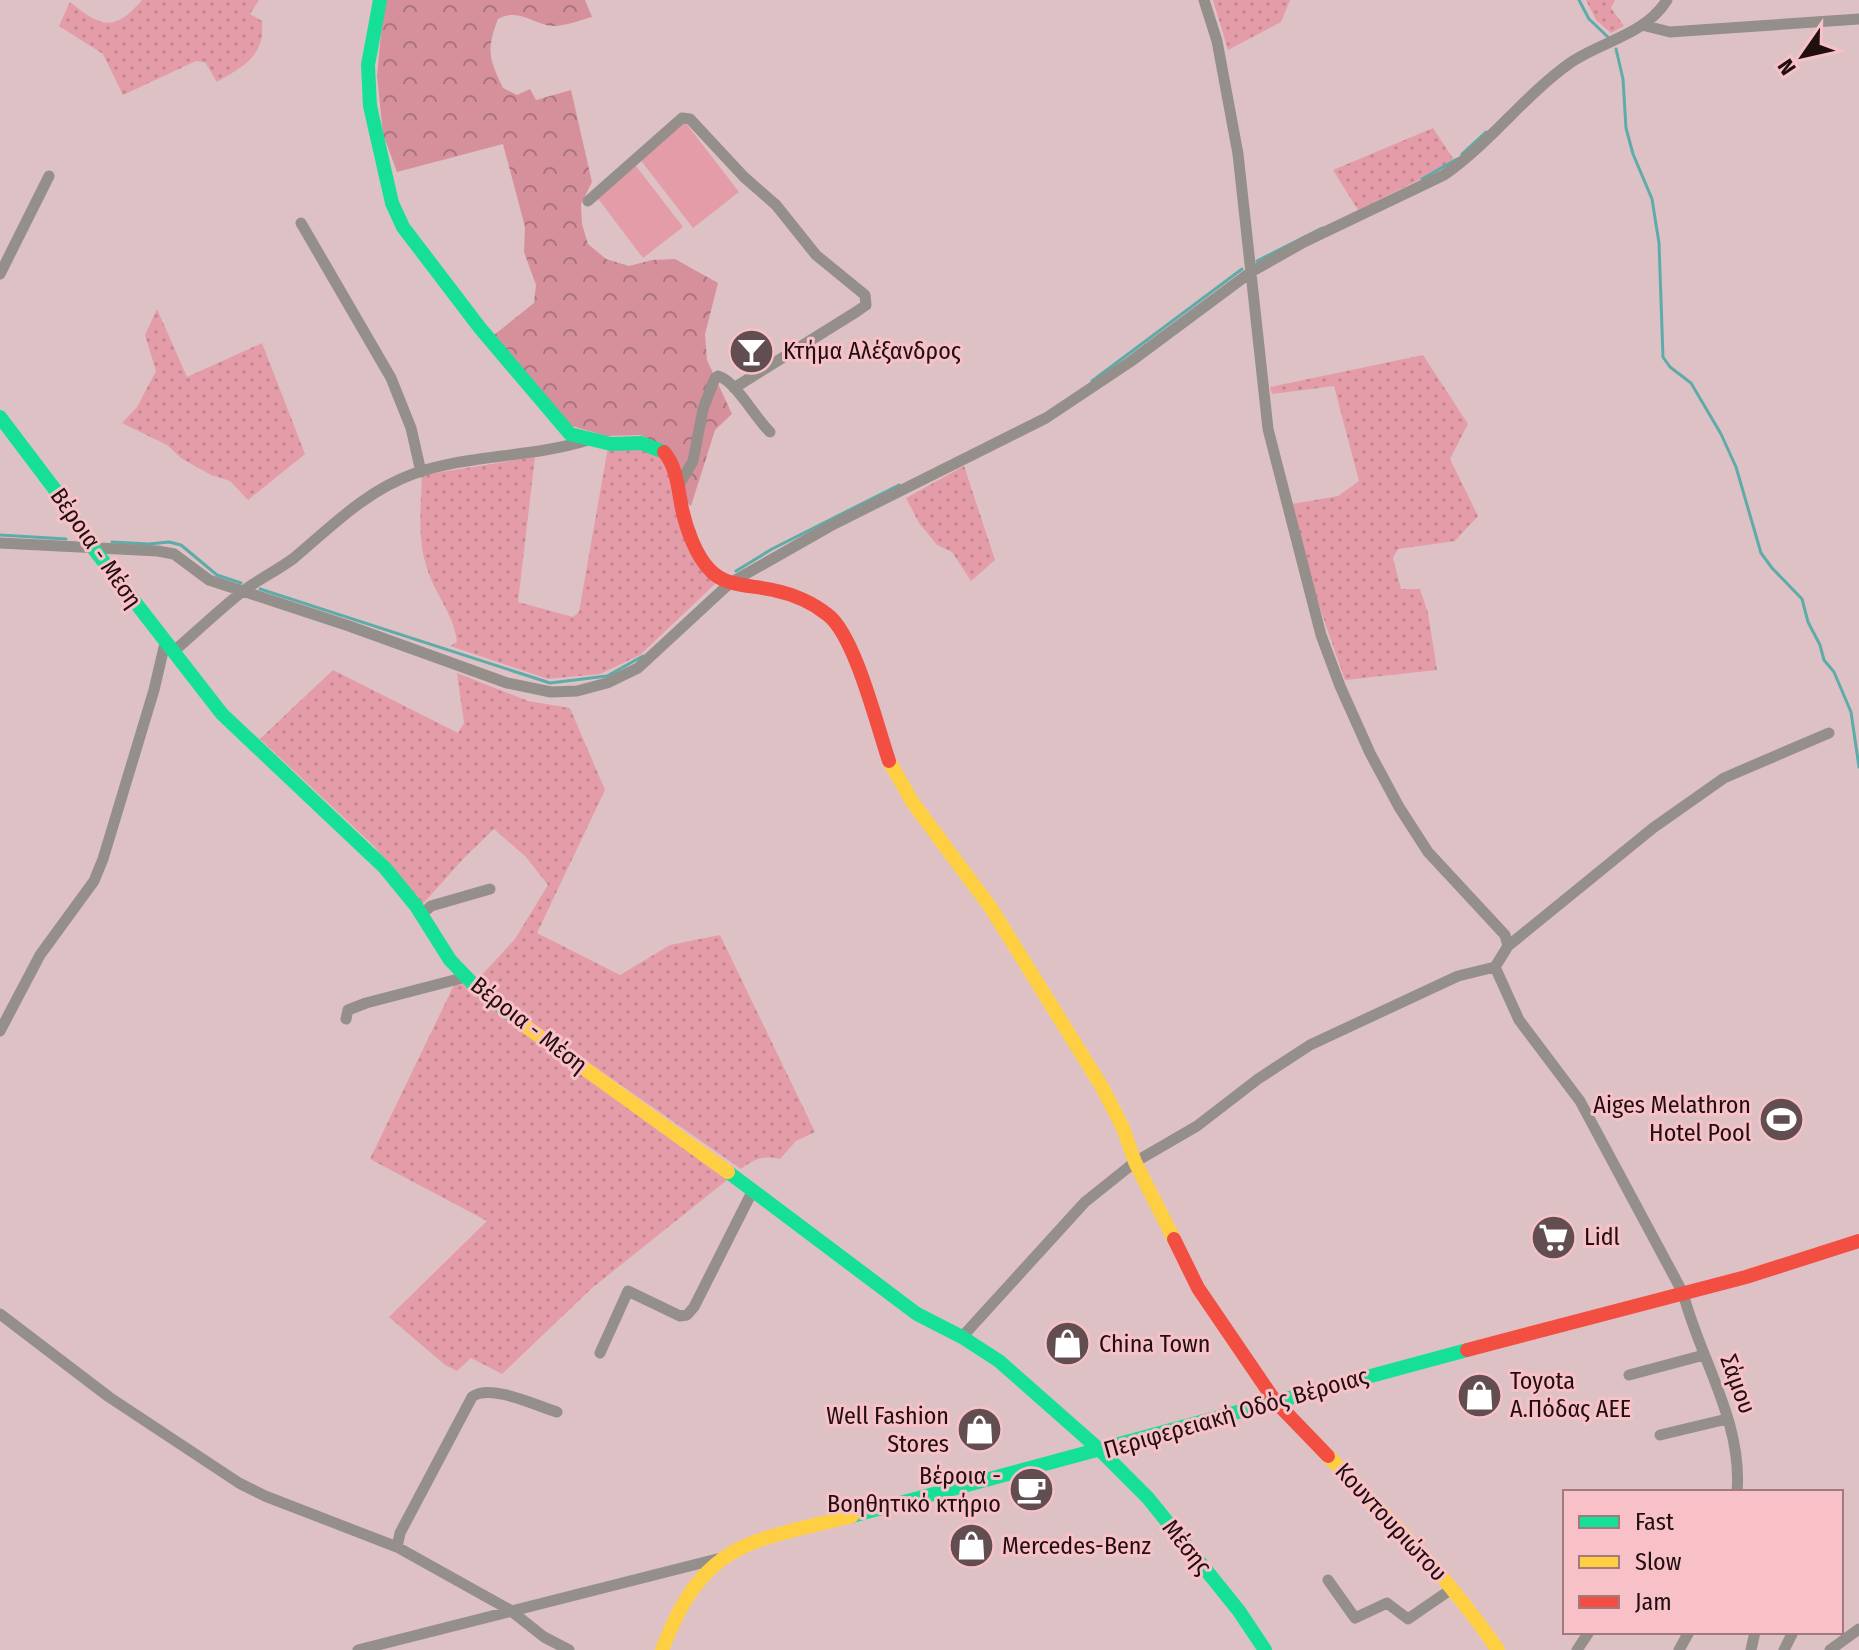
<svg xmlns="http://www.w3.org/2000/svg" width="1859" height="1650" font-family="'Fira Sans Condensed',sans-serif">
  <defs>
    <pattern id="grass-dots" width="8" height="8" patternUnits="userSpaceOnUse" patternTransform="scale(2)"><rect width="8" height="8" fill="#e49da8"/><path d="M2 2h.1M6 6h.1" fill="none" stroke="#c38690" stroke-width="1.8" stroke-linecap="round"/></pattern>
    <pattern id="forest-crowns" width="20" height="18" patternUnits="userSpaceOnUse" patternTransform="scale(2)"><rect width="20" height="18" fill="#d5909c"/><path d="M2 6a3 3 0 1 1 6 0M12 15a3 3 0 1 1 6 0" fill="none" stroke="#ac747e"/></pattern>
    <pattern id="water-ripples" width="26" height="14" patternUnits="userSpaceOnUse" patternTransform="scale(2)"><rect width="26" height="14" fill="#5daca9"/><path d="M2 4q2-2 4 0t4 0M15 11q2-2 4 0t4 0" fill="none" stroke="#4c8a88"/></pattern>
  </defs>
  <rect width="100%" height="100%" fill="#dec1c4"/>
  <!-- grass -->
  <path fill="url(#grass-dots)" d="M142,0h117l-9,14 12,7c3,35 -17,44 -45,61l-12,-20 -9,-1 -73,34 -20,-41 -44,-28 11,-24c31,25 44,31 72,-2z
    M1213,0h77l-9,22 -53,28z
    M1586,0h29l-4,8 13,18 -13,7 -15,-13z
    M1433,128l21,32 -17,11 -79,39 -25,-40z
    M157,309l30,68 75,-34 43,111 -57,46 -18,-19 -19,-6 -30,-17 -14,-13 -45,-22 15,-16 19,-36 -11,-36z
    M1423,355l45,69 -18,35 28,57 -23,25 -57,8 -5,9 8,31h19l8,24 9,57 -92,10 -28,-80 -25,-96 46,-8 21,-15 -25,-95 -62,8 -2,-7z
    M640,446l29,15 38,112 9,10 -76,72 -40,19 -52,5 -98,-33 7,-4c-3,-28 -22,-47 -30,-74 -10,-29 -6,-63 -5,-93l113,-18 -17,145 55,15 6,-5 29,-165z
    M964,466l31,94 -24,21 -19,-29 -15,-7 -18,-22 -13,-25z
    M333,670l125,63 6,-10 -7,-50 71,28 42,7 35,82 -68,143 83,42 50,-30 50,-10 95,197 -19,9 -16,18c-17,-4 -26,0 -39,10l-213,-149 -49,-42 36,-39 33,-54 -22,-28 -32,-28 -31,30 -42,47 -47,-60 -114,-107z
    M463,984l52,42 212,154 -135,108 -90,86 -31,-16 -14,13 -12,-6 -56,-48 98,-96 -117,-62 84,-174z"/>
  <!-- forest -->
  <path fill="url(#forest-crowns)" d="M384,0h201l7,17c-12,3 -27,9 -38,9 -21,-1 -34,-19 -56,-7 -12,31 -9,40 5,69l14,7 13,-6 6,11 35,-10 21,92 -11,22 1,20 6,20 18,15 23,7 23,-6 23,-1 43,24 -13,51 2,26 25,54 -17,16 -24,76 -5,-4 -19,-55 -27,-12 -34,1 -37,-11 -75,-90 40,-32 2,-18 -12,-33 1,-25 -22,-83 -106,28 -14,-38 -6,-58z"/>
  <!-- garden -->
  <path fill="#e49da8" d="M685,122l54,70 -46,36 -54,-70z
    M636,166l47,61 -40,31 -47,-62z"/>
  <!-- water -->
  <path fill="url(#water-ripples)" d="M1779,1099l12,12 -1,6 3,3 5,-1 5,5 -13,13h-11l-8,-8 1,-11 -7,-7z"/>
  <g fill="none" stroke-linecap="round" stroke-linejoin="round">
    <!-- stream -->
    <path stroke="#5daca9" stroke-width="3" d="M1579,0l10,19 21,20
      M1616,49l7,30 3,49 7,26 19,45 7,44 4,114 7,10 21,16 30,51 15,33 25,86 11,15 30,31 6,23 12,23 4,15 10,12 17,40 8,55
      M1462,154l24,-22
      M1422,179l35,-20
      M1257,261l65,-33
      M1092,381l150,-112
      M0,535l66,4
      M112,542l37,2 20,-2 12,3 36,30 24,8
      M736,571l36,-22 127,-64
      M260,589l290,94 57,-7 36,-20"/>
    <!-- street -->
    <path stroke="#948f8b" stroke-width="11" d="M1204,0l13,41 21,113 30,275 53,206 19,51 30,67 29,54 29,45 77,83 3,11 -13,21 24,53 61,81 103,192c17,66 60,129 54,199
      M1642,25l28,7 189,-13
      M588,201l94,-83 8,1 54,58 32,28 40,50 49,40 1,10 -10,7 -122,76
      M301,223l90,155 20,50 10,44
      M0,274l49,-98
      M679,485l14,-24 10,-52 12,-31 3,-2c18,5 37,42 52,56
      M0,543l158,8 16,3 35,26 140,46 158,57 44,9 26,-1 30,-8 31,-15 92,-85 104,-59 212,-106 84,-56 121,-90 53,-30 140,-67c46,-32 80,-79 126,-112 32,-22 75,-28 97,-63
      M173,652c23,-20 46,-42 70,-61 16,-12 35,-21 51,-33 38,-32 72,-67 119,-84 56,-20 118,-16 175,-34
      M421,915l10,-9 59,-17
      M1508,946l145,-118 71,-50 105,-45
      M346,1019l2,-9 18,-7 100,-26
      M0,1031l40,-76 54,-74 9,-22 51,-169 11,-47
      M0,1314l109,83 130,86 26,13 132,51 113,63 34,27 25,13
      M962,1337l123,-135 50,-40 62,-36 61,-47 52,-34 148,-69 37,-9
      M600,1353l28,-62 52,25 7,-1 7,-8 58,-115
      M1629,1375l75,-20
      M1660,1435l67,-16
      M397,1547l3,-14 72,-136c18,-14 65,9 85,15
      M1328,1580l27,38 32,-15 21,16 45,-31
      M358,1650l359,-91
      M1577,1650l12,-18
      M1679,1650l10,-18
      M1751,1650l4,-18
      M1784,1650l9,-18
      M1830,1650l29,-21"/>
    <!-- fast -->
    <path stroke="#16e098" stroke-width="14" d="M380,0l-12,65 2,41 22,97 11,24 77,101 90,106 41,10 30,-1 23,9
      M0,417l56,74 37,57 129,166 163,154 31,38 34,54 25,26 42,34
      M728,1172l189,142 45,23 37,24 102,90 47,47 91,113 26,39
      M852,1516c206,-54 410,-112 615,-166"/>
    <!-- slow -->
    <path stroke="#ffcf43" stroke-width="14" d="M889,761l24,42 78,105 111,179 21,41 12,34 39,77
      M517,1020l211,152
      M1328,1456c61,62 121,122 170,194
      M662,1650c42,-110 87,-108 190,-134"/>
    <!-- jam -->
    <path stroke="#f24e42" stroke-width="14" d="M664,452c13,15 14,37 18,57 4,19 14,47 28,61 15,17 42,15 63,20 19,4 39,12 55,25 27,21 49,111 61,146
      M1174,1239l24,49 77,113 53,55
      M1467,1350l279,-73 113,-36"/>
  </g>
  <!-- icons -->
  <defs>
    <symbol id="bar-disc" viewBox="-11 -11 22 22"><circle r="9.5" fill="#624d50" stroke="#f8c1c8"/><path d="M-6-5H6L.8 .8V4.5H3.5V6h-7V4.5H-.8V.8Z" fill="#fff"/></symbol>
    <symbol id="stadium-disc" viewBox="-11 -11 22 22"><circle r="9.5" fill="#624d50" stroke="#f8c1c8"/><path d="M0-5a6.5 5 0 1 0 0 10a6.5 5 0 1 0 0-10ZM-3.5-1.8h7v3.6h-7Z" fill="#fff"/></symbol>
    <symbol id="supermarket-disc" viewBox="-11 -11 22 22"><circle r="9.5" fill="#624d50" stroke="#f8c1c8"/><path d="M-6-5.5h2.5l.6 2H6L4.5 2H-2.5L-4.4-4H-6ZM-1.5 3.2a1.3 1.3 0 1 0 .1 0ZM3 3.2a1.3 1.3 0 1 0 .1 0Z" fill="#fff"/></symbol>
    <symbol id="shop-disc" viewBox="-11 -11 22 22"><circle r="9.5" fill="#624d50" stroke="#f8c1c8"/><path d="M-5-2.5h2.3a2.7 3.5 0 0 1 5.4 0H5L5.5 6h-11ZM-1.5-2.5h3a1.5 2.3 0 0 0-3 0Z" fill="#fff"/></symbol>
    <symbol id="cafe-disc" viewBox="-11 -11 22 22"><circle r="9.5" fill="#624d50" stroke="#f8c1c8"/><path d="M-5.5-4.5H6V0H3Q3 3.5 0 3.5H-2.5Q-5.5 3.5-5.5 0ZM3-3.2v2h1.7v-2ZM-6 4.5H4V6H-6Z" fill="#fff"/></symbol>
  </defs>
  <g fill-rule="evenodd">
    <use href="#bar-disc" x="726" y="326" width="51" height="51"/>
    <use href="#stadium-disc" x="1756" y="1094" width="51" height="51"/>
    <use href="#supermarket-disc" x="1528" y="1212" width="51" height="51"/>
    <use href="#shop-disc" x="1042" y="1318" width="51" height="51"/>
    <use href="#shop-disc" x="1454" y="1370" width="51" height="51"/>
    <use href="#shop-disc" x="954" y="1404" width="51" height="51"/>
    <use href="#cafe-disc" x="1006" y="1464" width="51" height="51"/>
    <use href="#shop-disc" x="946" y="1520" width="51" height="51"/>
  </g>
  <g text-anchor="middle" stroke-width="6" stroke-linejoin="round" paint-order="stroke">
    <!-- poi labels -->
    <g font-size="24" fill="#200e11" stroke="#f8c1c8" text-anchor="start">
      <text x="783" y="359">Κτήμα Αλέξανδρος</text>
      <text x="1751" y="1113" text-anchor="end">Aiges Melathron<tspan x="1751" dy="28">Hotel Pool</tspan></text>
      <text x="1584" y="1245">Lidl</text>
      <text x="1099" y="1352">China Town</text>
      <text x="1510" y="1389">Toyota<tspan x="1510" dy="28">Α.Πόδας ΑΕΕ</tspan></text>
      <text x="949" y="1424" text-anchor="end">Well Fashion<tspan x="949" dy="28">Stores</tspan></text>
      <text x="1001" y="1484" text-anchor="end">Βέροια -<tspan x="1001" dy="28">Βοηθητικό κτήριο</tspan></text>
      <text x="1002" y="1554">Mercedes-Benz</text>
    </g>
    <!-- street labels -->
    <g font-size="24" fill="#200e11" stroke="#f8c1c8">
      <text transform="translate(96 548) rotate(55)" y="8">Βέροια - Μέση</text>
      <text transform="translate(529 1025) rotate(38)" y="8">Βέροια - Μέση</text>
      <text transform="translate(1738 1384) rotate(70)" y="8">Σάμου</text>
      <text transform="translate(1236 1413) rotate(-16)" y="8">Περιφερειακή Οδός Βέροιας</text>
      <text transform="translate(1391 1522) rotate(47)" y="8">Κουντουριώτου</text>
      <text transform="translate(1187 1547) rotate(51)" y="8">Μέσης</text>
    </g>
  </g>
  <!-- legend -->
  <rect x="1563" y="1490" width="280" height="144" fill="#f8c1c8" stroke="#a2797f" stroke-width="2"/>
  <rect x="1579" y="1516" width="40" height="12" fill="#16e098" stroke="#a2797f" stroke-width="2"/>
  <text x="1635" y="1530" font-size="24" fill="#200e11">Fast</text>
  <rect x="1579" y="1556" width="40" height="12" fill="#ffcf43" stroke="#a2797f" stroke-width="2"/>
  <text x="1635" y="1570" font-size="24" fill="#200e11">Slow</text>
  <rect x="1579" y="1596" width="40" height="12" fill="#f24e42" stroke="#a2797f" stroke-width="2"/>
  <text x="1635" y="1610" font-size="24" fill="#200e11">Jam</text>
  <!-- north arrow -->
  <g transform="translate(1803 56) rotate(236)" stroke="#f8c1c8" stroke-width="6" paint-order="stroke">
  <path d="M0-6L14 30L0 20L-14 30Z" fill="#200e11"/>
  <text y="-12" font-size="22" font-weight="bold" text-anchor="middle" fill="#200e11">N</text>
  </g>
</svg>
